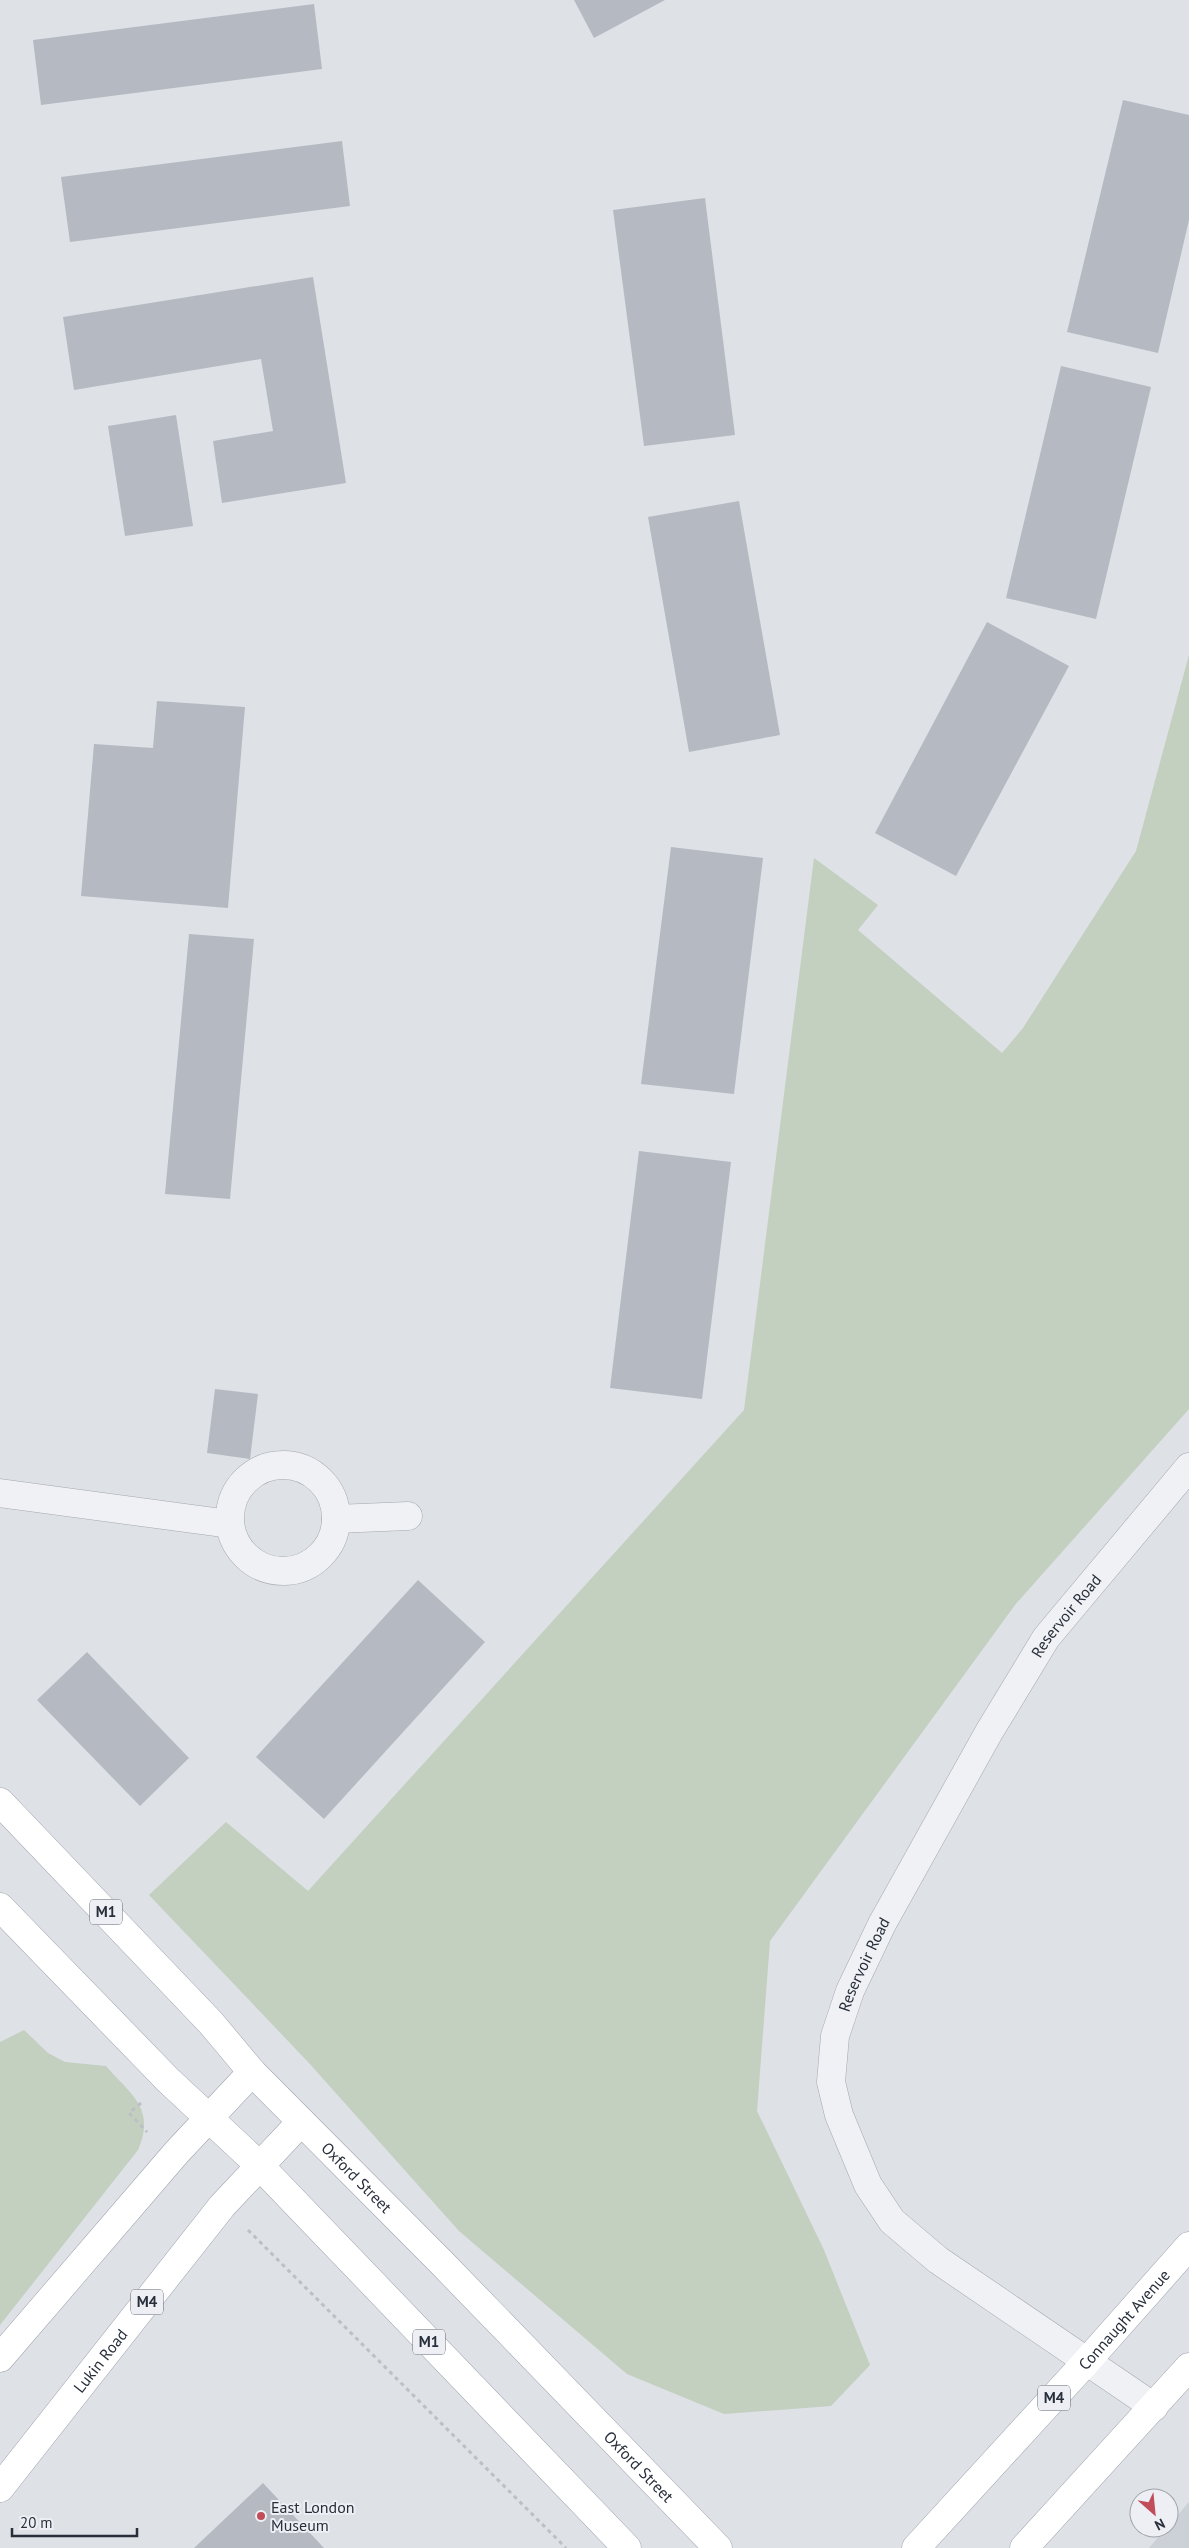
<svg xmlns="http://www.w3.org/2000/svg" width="1189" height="2548" font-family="'PT Sans',sans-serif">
  <rect width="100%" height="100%" fill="#dee1e6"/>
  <!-- built -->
  <path fill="#ccd0d7" d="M1189,2502v46h-40l17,-20h3v-3z"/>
  <!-- green -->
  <path fill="#c3cfbf" d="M1189,655v754l-174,196 -245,336 -13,170 67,139 46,115 -39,41 -107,8 -97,-40 -168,-143 -150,-168 -160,-168 77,-73 82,69 436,-481 70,-552 64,47 -20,25 144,123 21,-25 113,-177z
    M24,2030l24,23 17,9 41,4c25,29 50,42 32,84l-138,175v-283z"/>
  <!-- building -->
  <path fill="#b5bac2" d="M574,0h91l-71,38z
    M314,4l8,65 -281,36 -8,-65z
    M1123,100l66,15v105l-31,133 -91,-21z
    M342,141l8,65 -280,36 -9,-65z
    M705,198l30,237 -91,11 -31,-236z
    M313,277l33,206 -124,20 -9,-62 60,-10 -12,-72 -187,31 -11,-73z
    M1061,366l90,21 -55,232 -90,-21z
    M176,415l17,111 -68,10 -17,-110z
    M739,501l41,234 -91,17 -41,-235z
    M987,622l82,44 -113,210 -81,-43z
    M157,701l88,6 -17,201 -147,-12 13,-152 59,4z
    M671,847l92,11 -29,236 -93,-10z
    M189,934l65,5 -24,260 -65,-5z
    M639,1151l92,11 -29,237 -92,-11z
    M215,1389l43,5 -8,65 -43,-6z
    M418,1580l67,62 -161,177 -68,-62z
    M87,1652l102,106 -49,48 -103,-106z
    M263,2483l61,65h-130z"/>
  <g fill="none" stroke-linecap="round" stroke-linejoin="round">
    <defs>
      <g id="minor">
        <circle cx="283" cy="1518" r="53"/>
        <path d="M0,1493l230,31"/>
        <path d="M336,1519l72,-3"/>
        <path id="s1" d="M1154,2407l-216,-147 -46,-39 -24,-36 -29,-70 -8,-33 4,-46 15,-45 32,-67 107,-192 57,-94 143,-171"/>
      </g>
      <g id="major">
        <path id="s2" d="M0,1802l211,221 41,49 189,190 277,286"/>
        <path d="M0,1907l168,173 92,86 367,382"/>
        <path d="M0,2358l177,-206 75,-80"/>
        <path id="s3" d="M0,2488l222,-282 79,-84"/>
        <path id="s4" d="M916,2548l172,-188 101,-114"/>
        <path d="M1024,2548l165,-181"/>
      </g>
    </defs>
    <!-- minor casing -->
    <use href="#minor" stroke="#a4a8af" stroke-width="29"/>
    <!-- major casing -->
    <use href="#major" stroke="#9ea5b0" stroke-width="29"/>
    <!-- path -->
    <path stroke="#bcbfc5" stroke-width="3" stroke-dasharray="4 4" stroke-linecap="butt" d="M141,2103l-12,10 18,19
      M248,2230l318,318"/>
    <!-- minor -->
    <use href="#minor" stroke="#f0f1f5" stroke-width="28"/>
    <!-- major -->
    <use href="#major" stroke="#fff" stroke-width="28"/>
  </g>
  <!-- markers -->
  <circle fill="#c14c5a" stroke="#edeff4" stroke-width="2" cx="261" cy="2516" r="5"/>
  <g text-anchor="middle" stroke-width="4" stroke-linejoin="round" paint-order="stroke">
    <!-- shield labels -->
    <g fill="#edeff4" stroke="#636972" stroke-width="1">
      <rect x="90" y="1899.5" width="32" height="25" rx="4"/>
      <rect x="131" y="2289.5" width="32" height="25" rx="4"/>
      <rect x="413" y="2329.5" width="32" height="25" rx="4"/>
      <rect x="1038" y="2385.5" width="32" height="25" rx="4"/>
    </g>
    <g font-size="15" font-weight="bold" fill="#282f3b">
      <text x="106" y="1917">M1</text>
      <text x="147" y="2307">M4</text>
      <text x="429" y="2347">M1</text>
      <text x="1054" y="2403">M4</text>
    </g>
    <!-- street labels -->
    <g font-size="16" fill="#282f3b" stroke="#edeff4">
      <text dy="6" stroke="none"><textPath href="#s1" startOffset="1002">Reservoir Road</textPath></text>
      <text dy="6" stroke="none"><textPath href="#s1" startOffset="598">Reservoir Road</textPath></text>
      <text dy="6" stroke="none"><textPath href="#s2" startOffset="518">Oxford Street</textPath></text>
      <text dy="6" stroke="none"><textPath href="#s4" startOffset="309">Connaught Avenue</textPath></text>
      <text dy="6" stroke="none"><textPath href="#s3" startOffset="162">Lukin Road</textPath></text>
      <text dy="6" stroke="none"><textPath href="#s2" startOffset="922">Oxford Street</textPath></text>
    </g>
    <!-- poi labels -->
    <g font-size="16" fill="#282f3b" stroke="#edeff4" text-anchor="start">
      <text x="271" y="2513">East London<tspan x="271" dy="18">Museum</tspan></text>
    </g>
  </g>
  <!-- north arrow -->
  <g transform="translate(1154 2513) rotate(153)"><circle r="24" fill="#edeff4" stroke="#9ea2aa"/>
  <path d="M0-4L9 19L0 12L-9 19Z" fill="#c14c5a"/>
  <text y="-8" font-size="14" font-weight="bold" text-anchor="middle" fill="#282f3b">N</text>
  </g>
  <!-- scale -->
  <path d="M12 2528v8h125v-8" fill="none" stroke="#282f3b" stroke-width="2.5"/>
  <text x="20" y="2528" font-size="15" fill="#282f3b" stroke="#edeff4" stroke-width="4" paint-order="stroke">20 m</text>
</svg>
